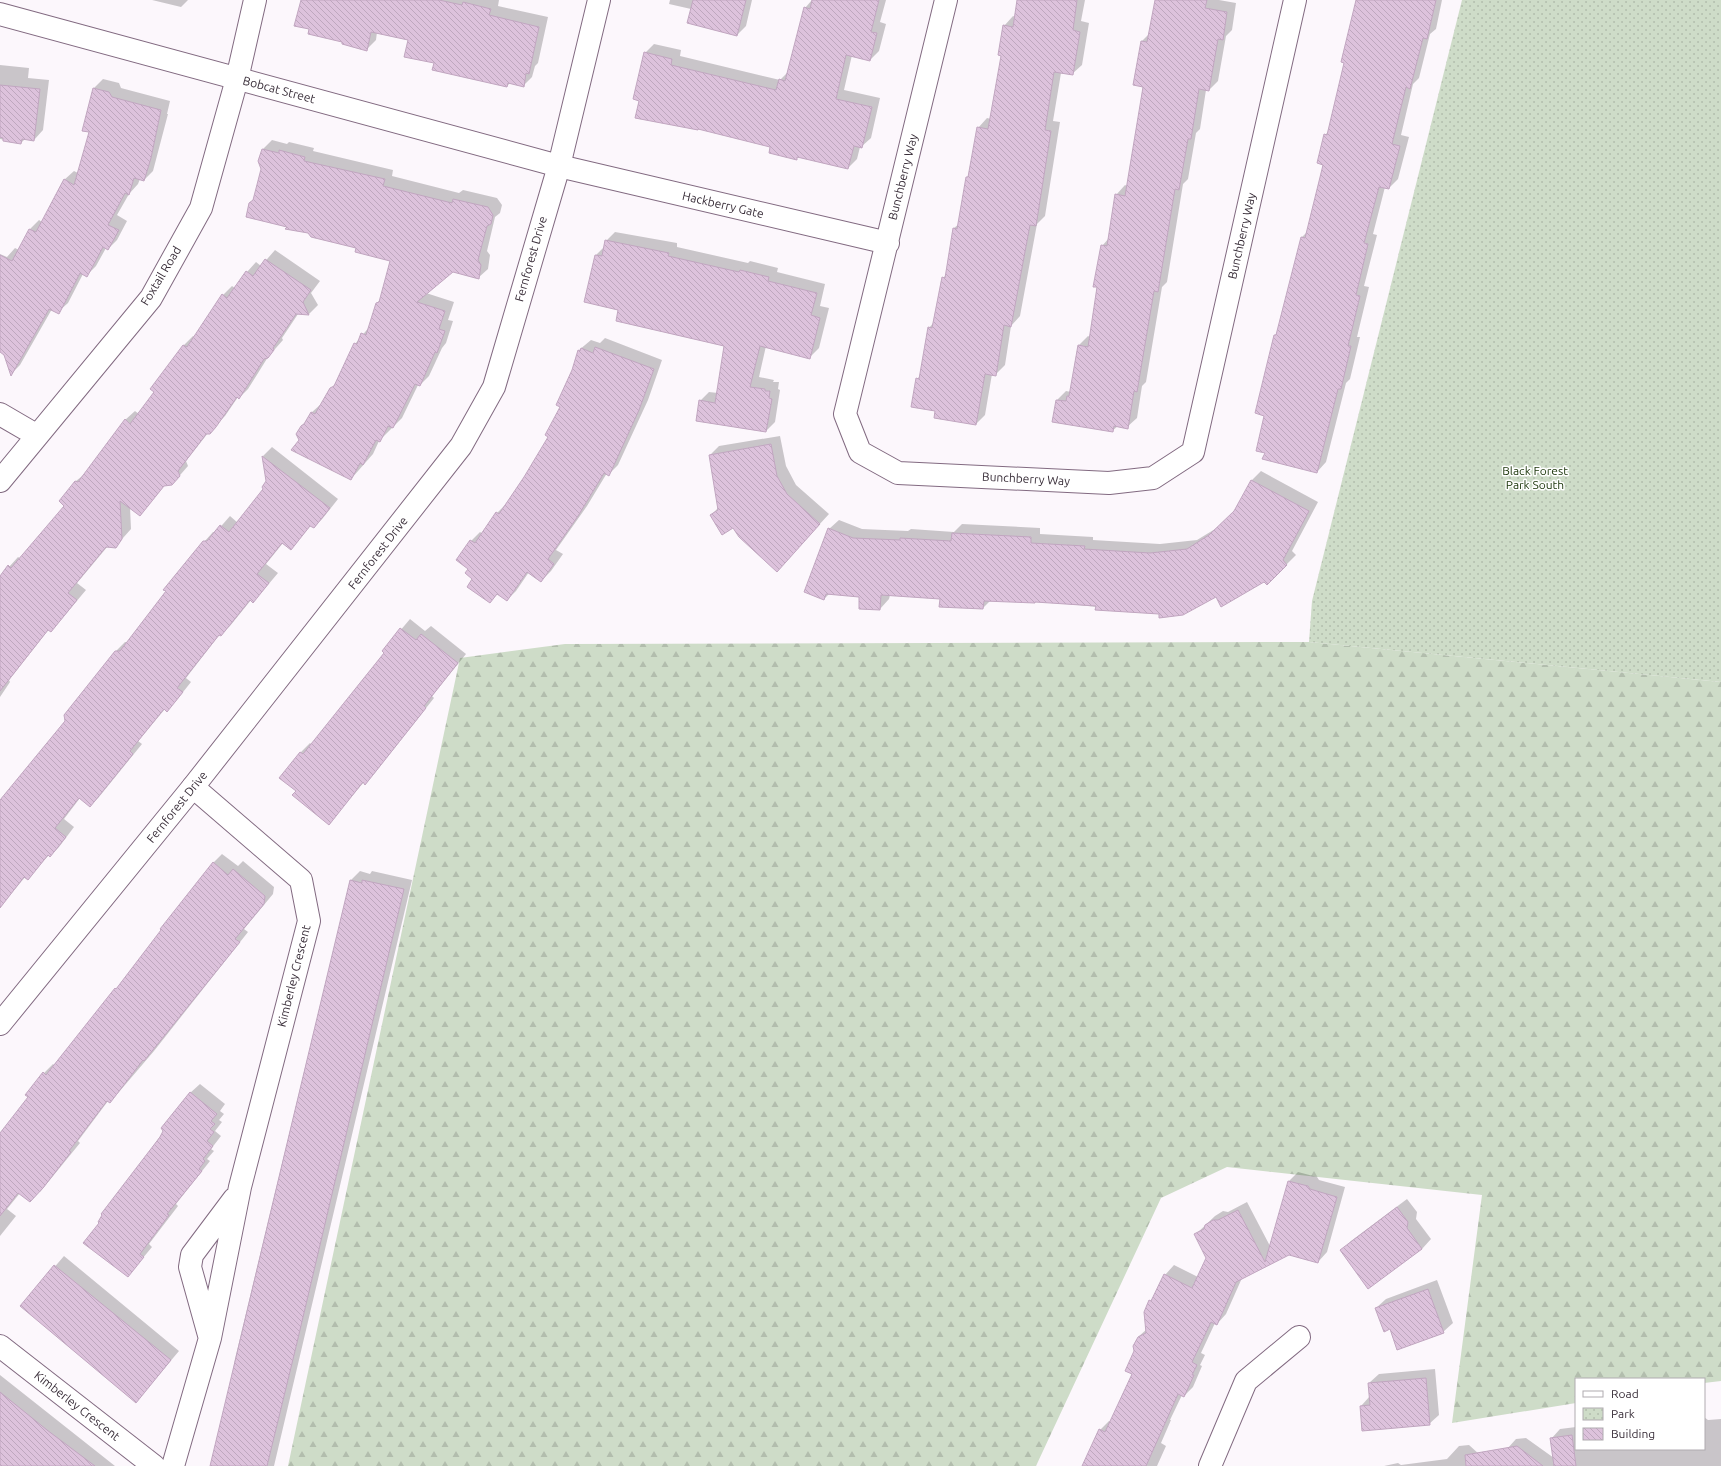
<svg xmlns="http://www.w3.org/2000/svg" width="1721" height="1466" font-family="Ubuntu,sans-serif">
  <defs>
    <pattern id="forest-firs" width="22" height="20" patternUnits="userSpaceOnUse"><rect width="22" height="20" fill="#cedcc8"/><path d="M5 1l3.5 6h-7zM16 11l3.5 6h-7z" fill="#b2bdad"/></pattern>
    <pattern id="park-dots" width="8" height="8" patternUnits="userSpaceOnUse"><rect width="8" height="8" fill="#cedcc8"/><path d="M2 2h.1M6 6h.1" fill="none" stroke="#b2bdad" stroke-width="1.8" stroke-linecap="round"/></pattern>
    <pattern id="building-back-hatch" width="6" height="6" patternUnits="userSpaceOnUse"><rect width="6" height="6" fill="#ddc2dc"/><path d="M-1 5l2 2M0 0l6 6M5-1l2 2" fill="none" stroke="#bea7be"/></pattern>
  </defs>
  <rect width="100%" height="100%" fill="#fcf7fc"/>
  <!-- forest -->
  <path fill="url(#forest-firs)" d="M1309,642l412,40v699l-17,2v-4h-128v24l-124,20 30,-228 -255,-28 -66,31 -125,268h-748l172,-808 105,-14z"/>
  <!-- park -->
  <path fill="url(#park-dots)" d="M1462,0h259v682l-412,-40 3,-41z"/>
  <!-- shadow -->
  <path fill="#0003" d="M152,0h36l-7,7z
    M302,0h197l-1,6 50,11 -10,46 -3,3 -3,11 -9,9 -13,-3 -3,3 -72,-23 -26,-24 -32,-7 -1,8 -10,10 -56,-21z
    M670,0h82l-6,26 -9,9 -46,-26 -22,-5z
    M812,0h74l-6,22 6,2 -7,27 -9,9 -18,-5 -8,35 36,8 -9,40 -10,9h-1l-3,12 -9,9 -50,-11 -2,2 -24,-13 -132,-46 5,-47 9,-9 27,6 -1,6 100,24 8,-8 17,-64z
    M1018,0h67l-4,21 8,2 -7,42 -10,9 -11,-1 -8,48 7,1 -15,94 -8,8 -17,92 -9,10 -6,39 -10,10 -3,-1 -7,41 -9,9 -40,-14 -19,-31 4,-4 8,-47 5,-6 9,-44 4,-4 7,-46 5,-4 8,-47 3,-2 8,-47 9,-10 4,1 11,-64 2,-29 9,-10 3,1z
    M1156,0h63l17,3 -4,27 -6,6 -8,45 -9,9h-3l-6,39 -4,4 -8,46 -5,5 -16,98 -5,5 -16,95 -4,4 -5,32 -10,9 -9,-1 -6,5 -59,-10 4,-21 9,-9 5,1 8,-47 9,-9 2,1 8,-50 4,-41 7,-8 7,-43 9,-10 2,1 17,-100 -2,-45 8,-8z
    M1356,0h86l-6,29 -6,5 -11,44 -6,6 -12,51 8,2 -11,42 -9,9 -4,-1 -12,47 4,1 -13,51 5,1 -12,50h3l-10,42 -4,4 -20,79 -9,10 -51,-19 -1,-38 10,-80 2,-2 25,-96 6,-6 16,-67 1,-29 3,-3 18,-70z
    M0,65l29,3 -1,10 21,2 -6,50 -9,10 -9,-1 -4,4 -21,-4z
    M103,79l16,4 2,5 49,13 -3,13h1l-15,57 -9,9 -4,-1 -2,5 -9,10 -12,21 10,6 -10,19 -9,9 -2,-1 -10,18 -9,9 -4,-1 -15,29 -10,9 -6,-3 -32,56 -9,9 -6,-20 -5,-3v-97l7,3 8,-9 4,2 11,-21 9,-9 3,2 22,-42 10,-9 4,2 12,-41 4,-44z
    M272,140l15,4 2,-2 25,6 -1,3 80,19 -1,6 67,17 4,-3 34,8 5,7 -2,8 -5,4 -8,34 3,4 -2,14 -10,9 -25,-7 -27,22 28,9 -6,18 5,1 -7,22 -4,5 -13,28 -9,9h-2l-16,33 -23,23 -6,13 -22,25 -51,-39 1,-14 7,-6 3,-7 10,-9h1l9,-15 5,-6 19,-39 15,-18 7,-23 4,-4 11,-38 -35,-14 -69,-21 -34,-26 8,-31 1,-20z
    M615,232l62,11v4l71,16 2,-2 28,7 -1,4 48,12 -5,22 9,2 -10,40 -10,10 -43,-12 -7,31 15,3 -1,2h6l-1,7 2,1 -5,32 -9,9 -66,-30 9,-9 9,1 7,-48 -106,-35 -23,-55 9,-9 1,-5z
    M275,250l45,31 -9,12 7,12 -9,9h-11l-16,24 1,2 -15,17 -20,32 -9,9 -1,-1 -13,19 -17,17 -22,28 2,5 -7,8 -9,10 -7,1 -25,29 -10,-7 1,22 -16,18 -7,-1 -31,37 9,7 -26,31 -9,10 -2,-2 -40,51 1,2 -10,15v-120l18,-20 3,2 45,-54 -6,-4 16,-20 10,-8 39,-53 10,-9 4,3 16,-23 -4,-2 33,-44 9,-9 2,1 28,-42 9,-9 3,2 12,-16 9,-10 5,4z
    M605,338l57,22 -14,40 -30,65 -9,9 -2,-1 -20,33 -31,44 7,4 -12,17 -10,10 -12,-9 -13,19 -9,9 -9,-7 -8,9 -16,-24 -5,-9 2,-28 9,-9 3,2 14,-21 9,-9 19,-27 25,-40 29,-87 12,-10 9,3z
    M780,436l6,30 10,19 33,29 -43,47 -52,-34 -23,-12 7,-7 -8,-53 9,-9z
    M272,447l66,52 -15,19 -9,9 -3,-2 -20,24 -8,-6 -17,21 12,9 -16,19 -9,10 -2,-2 -21,26 -10,8 -34,44 5,4 -15,19 -11,8 -27,32 4,3 -43,53 -9,9 -10,-8 -16,21 10,8 -15,20 -9,9 -1,-1 -21,23 -2,-2 -26,31v-105l66,-81 50,-70 9,-9h3l76,-100 9,-10h3l14,-16 8,7 27,-34 2,-8 -4,-25z
    M1261,471l57,31 -26,49 4,4 -29,29 -3,-3 -104,32 -124,-12 -45,-1 -8,8 -42,-10 -51,-3 -1,4 -9,10 -20,-1v-12l-31,-2 -5,5 5,-70 10,-9 23,9 46,2 3,-2 43,3 8,-8 78,4v6l53,3v3l67,4 37,-4 23,-14 15,-15 16,-30z
    M410,619l15,12 6,-5 35,28 -34,42 2,2 -60,76 -9,9 -1,-1 -35,41 -32,-32 -16,-13 20,-26 9,-9 2,2 73,-93 -2,-1z
    M222,854l16,12 5,-5 31,26 -1,7 -29,35 4,3 -94,119 -35,41 -9,10 -2,-1 -30,40 2,2 -40,49 -20,1 -13,16 9,7 -16,20v-101l29,-38 15,-24 9,-9 1,1 70,-85 89,-117z
    M360,871l10,3 2,-3 40,9 -138,586h-63l16,-61 8,-46 115,-478z
    M200,1084l25,20 -5,7 4,3 -5,6 3,2 -7,9 6,5 -10,13 3,2 -7,8 3,2 -34,43 2,2 -29,38 3,3 -24,29 -28,-53 90,-130z
    M1298,1172l19,5 2,3 26,7 -18,65 -9,10 -29,-8 -47,24 -16,36 -9,10 -2,-1 -14,30 4,2 -5,10 2,1 -9,21 -9,9 -2,-1 -12,25h1l-10,23 5,3 -9,20h-74l17,-36 9,-9 2,1 22,-49 5,-36 9,-8 3,-28 4,-4 11,-22 9,-10 24,12 9,-19 -12,-23 20,-19 8,-5 5,1 19,-10 23,44 19,-65z
    M1407,1199l10,13 -1,7 15,20 -9,10 -54,38 -26,-36 9,-10z
    M64,1256l115,95 -43,51 -115,-96z
    M1437,1280l16,43 -10,9 -53,-4 -14,-20 10,-9z
    M1435,1369l4,46 -10,9 -68,-18 9,-10 -1,-13 10,-9z
    M0,1375l115,91h-109l-6,-5z
    M1704,1417l4,3 13,-1v47h-337l14,-3 3,2 46,-6 12,-13 10,-1 10,9 28,-5 9,-10 10,-1 28,20 -3,-19 9,-10 16,-2v22h128z"/>
  <!-- building -->
  <path fill="url(#building-back-hatch)" stroke="#c1a6c0" d="M301,0h138l23,5 1,-3 28,7 -2,6 50,12 -10,47 -3,-1 -2,14 -16,-4 -1,4 -75,-17 2,-7 -30,-6 4,-17 -37,-8 -4,19 -25,-7v-2l-34,-8 1,-5 -15,-3z
    M693,0h53l-9,36 -50,-13z
    M812,0h67l-8,32 6,1 -7,28 -24,-6 -10,44 36,8 -10,41 -8,-2 -6,23 -51,-12v3l-28,-7 1,-6 -72,-18v1l-63,-12 4,-17 -6,-2 11,-47 28,7 -1,6 105,25 3,-11 6,2 19,-74 6,2z
    M1017,0h60l-4,30 7,2 -7,43 -19,-3 -9,58 6,1 -15,95 -6,-1 -19,102 -7,-2 -8,51 -11,-2 -9,51 -42,-7 1,-7 -24,-4 5,-29 3,1 9,-52 4,1 10,-51 3,1 8,-50 4,1 9,-52h2l9,-50 11,2 13,-73 -3,-1 5,-30 10,2z
    M1155,0h52l-2,8 22,4 -4,28 -5,-1 -9,52 -10,-2 -8,50h-3l-9,51 -4,-1 -17,103 -4,-1 -17,101 -3,-1 -6,38 -14,-3 -1,6 -61,-10 4,-22 10,1 1,-5h2l9,-51 10,2 9,-60h-4l8,-42 6,1 8,-52 10,2 18,-109 -10,-2 8,-44 6,1z
    M1356,0h80l-9,39 -4,-1 -13,51 -4,-2 -14,57 8,2 -11,43 -10,-2 -15,56 4,1 -12,51 4,1 -12,50h3l-10,43h-3l-21,84 -55,-14 3,-6 -9,-2 8,-35 -9,-3 19,-78h2l25,-98 4,1 18,-73 -6,-2 7,-29 3,1 17,-72 -3,-1z
    M0,85l40,4 -6,52 -12,-2 -1,5 -18,-3v-3l-3,-1z
    M93,88l16,4 3,5 49,13 -10,48 -7,23 -10,-3 -5,17 -4,-2 -17,32 11,5 -11,20 -5,-3 -16,30 -7,-4 -21,41 -10,-5 -38,67 -7,-21 -4,-3v-97l12,6 17,-32 7,3 28,-53 10,6 15,-53 -7,-1z
    M262,149l17,4v-3l26,7 -1,4 81,18 -2,7 69,17 1,-4 35,8 5,8 -2,9 -4,2 -9,34 3,5 -2,14 -26,-7 -36,30 28,9 -6,18 6,2 -8,22 -2,-1 -15,34 -5,-2 -22,44 -5,-2 -8,16 -4,-2 -13,25 -3,-2 -9,17 -60,-30 8,-10 -3,-6 5,-8 3,-2 7,-12 4,2 15,-26 4,-2 20,-43 3,1 4,-11 5,2 10,-32 3,-1 11,-41 -35,-9 1,-4 -45,-11 -3,-4 -23,-4 2,-2 -41,-10 3,-14 4,-3 8,-31 -3,-8z
    M605,240l64,13 -1,3 71,16 1,-2 29,7 -1,4 49,12 -6,22 9,3 -10,41 -50,-13 -10,41 15,2v2h5l-1,7 3,1 -6,33 -70,-11 3,-21 16,3 9,-57 -108,-25 2,-11 -34,-8 11,-47 7,1z
    M265,259l46,31 -8,12 6,13 -13,-1 -23,34 1,2 -6,8 -4,1 -25,40 -2,-2 -21,30 -6,7h-4l-2,3 -26,34 2,5 -8,9 -8,1 -24,30 -20,-15 2,38 -6,9 -10,-1 -38,46 9,7 -26,32 -3,-2 -48,61v-115l8,-11 3,3 53,-62 -5,-5 16,-20 3,1 47,-63 5,5 24,-32 -4,-3 33,-44 4,2 35,-53 5,4 19,-27 7,5z
    M595,347l59,22 -15,41 -30,66 -5,-3 -26,43 -30,43 6,5 -13,18 -14,-10 -20,29 -10,-7 -7,9 -23,-16 5,-8 -7,-6 3,-4 -12,-9 14,-20 5,3 21,-31 3,2 25,-37 24,-40 -3,-2 15,-28 -4,-2 16,-35 6,-20 2,1 1,-3 12,5z
    M771,444l6,32 10,18 33,30 -43,48 -38,-35 -6,-9 -11,7 -12,-20 8,-5 -9,-55z
    M262,456l68,52 -16,20 -4,-2 -19,24 -9,-7 -25,31 12,9 -16,20 -3,-3 -29,36 -2,-1 -42,53 6,4 -16,20 -3,-3 -34,42 3,3 -43,53 -11,-9 -24,30 11,9 -16,20 -2,-2 -20,25 -4,-3 -24,31v-108l65,-79 -1,-6 51,-64h5l46,-60 -3,-1 40,-49h4l13,-16 9,7 34,-43 -1,-2 4,-6z
    M1251,480l58,31 -26,49 4,5 -20,20 -3,-3 -43,25 -5,-10 -33,18 -24,3v-4l-64,-4 1,-4 -61,-4v1l-51,-2 -1,8 -44,-2 1,-8 -59,-4 -1,15 -21,-1v-12l-33,-3 -2,6 -20,-8 24,-64 25,10 47,2v-2l51,3 1,-8 79,4v6l54,3 -1,3 66,4 37,-4 22,-14 25,-24z
    M400,628l16,12 5,-6 37,29 -34,43 2,2 -61,77 -2,-3 -34,43 -37,-30 4,-4 -17,-13 21,-26 3,2 81,-101 -2,-2z
    M213,862l15,13 5,-6 32,27 -1,8 -29,35 5,3 -96,119 -1,-1 -33,43 -3,-2 -38,50 2,1 -28,36 -13,14 -12,-9 -18,23v-83l28,-36 -3,-2 18,-23 3,3 69,-87 1,1 45,-59 -1,-1z
    M350,880l12,3v-3l42,9 -109,462 -28,115h-57z
    M190,1092l27,22 -6,7 4,3 -5,5 4,3 -7,9 6,5 -10,13 2,2 -6,8 3,2 -35,43 2,1 -29,39 4,3 -16,20 -45,-34 16,-20 -1,-1 4,-7 -1,-1 59,-77 3,-6 -2,-3z
    M1288,1181l20,5 2,3 27,8 -19,66 -29,-8 -53,27 -19,43 -6,-3 -19,40 5,3 -5,10h2l-10,22 -6,-3 -32,72h-64l17,-37 6,3 27,-58 -7,-3 9,-20 -1,-5 5,-9 8,-4 -2,-21 5,-12 2,1 13,-27 28,14 14,-30 -12,-24 10,-5 1,-4 8,-5h5l20,-10 27,52z
    M1397,1207l11,15 -1,6 15,21 -54,40 -28,-39z
    M54,1265l117,95 -35,43 -116,-97z
    M1428,1289l16,44 -47,17 -7,-21 -6,3 -9,-24z
    M1426,1378l4,47 -68,6 -2,-25 10,-1 -2,-22z
    M0,1392l47,38 48,36h-95z
    M1572,1435l4,31h-22l-4,-28z
    M1517,1446l26,20h-77l-1,-11z"/>
  <g fill="none" stroke-linecap="round" stroke-linejoin="round">
    <defs>
      <path id="minor" d="M946,0l-101,414 15,38 38,21 211,10 44,-5 40,-26 102,-452
        M0,14l559,152 329,77
        M0,414l36,21
        M0,481l151,-183 50,-90 36,-129 18,-79
        M209,1335l-19,-68 2,-12 42,-56
        M0,1346l154,120
        M173,1466l37,-128 30,-151 69,-266 -8,-41 -108,-93
        M1210,1466l36,-85 53,-44"/>
      <path id="tertiary" d="M0,1024l193,-237 268,-341 33,-59 65,-221 40,-166"/>
    </defs>
    <!-- minor casing -->
    <use href="#minor" stroke="#826a81" stroke-width="24"/>
    <!-- tertiary casing -->
    <use href="#tertiary" stroke="#826a81" stroke-width="24"/>
    <!-- minor -->
    <use href="#minor" stroke="#fff" stroke-width="22"/>
    <!-- tertiary -->
    <use href="#tertiary" stroke="#fff" stroke-width="22"/>
  </g>
  <g text-anchor="middle" stroke-width="3" stroke-linejoin="round" paint-order="stroke">
    <!-- street labels -->
    <g font-size="12" fill="#392e39" stroke="#fff">
      <text transform="translate(279 90) rotate(15)" y="4">Bobcat Street</text>
      <text transform="translate(903 177) rotate(-76)" y="4">Bunchberry Way</text>
      <text transform="translate(723 205) rotate(13)" y="4">Hackberry Gate</text>
      <text transform="translate(1242 236) rotate(-77)" y="4">Bunchberry Way</text>
      <text transform="translate(531 259) rotate(-74)" y="4">Fernforest Drive</text>
      <text transform="translate(161 276) rotate(-59)" y="4">Foxtail Road</text>
      <text transform="translate(1026 479) rotate(3)" y="4">Bunchberry Way</text>
      <text transform="translate(378 553) rotate(-52)" y="4">Fernforest Drive</text>
      <text transform="translate(177 807) rotate(-51)" y="4">Fernforest Drive</text>
      <text transform="translate(294 976) rotate(-76)" y="4">Kimberley Crescent</text>
      <text transform="translate(77 1406) rotate(38)" y="4">Kimberley Crescent</text>
    </g>
    <!-- park labels -->
    <g font-size="12" fill="#173206" stroke="#fff">
      <text x="1535" y="475">Black Forest<tspan x="1535" dy="14">Park South</tspan></text>
    </g>
  </g>
  <!-- legend -->
  <rect x="1575" y="1378" width="130" height="72" fill="#ffffff" stroke="#b0abb0"/>
  <rect x="1583" y="1391" width="20" height="6" fill="#ffffff" stroke="#b0abb0"/>
  <text x="1611" y="1398" font-size="12" fill="#392e39">Road</text>
  <rect x="1583" y="1408" width="20" height="12" fill="url(#park-dots)" stroke="#b0abb0"/>
  <text x="1611" y="1418" font-size="12" fill="#392e39">Park</text>
  <rect x="1583" y="1428" width="20" height="12" fill="url(#building-back-hatch)" stroke="#b0abb0"/>
  <text x="1611" y="1438" font-size="12" fill="#392e39">Building</text>
</svg>
